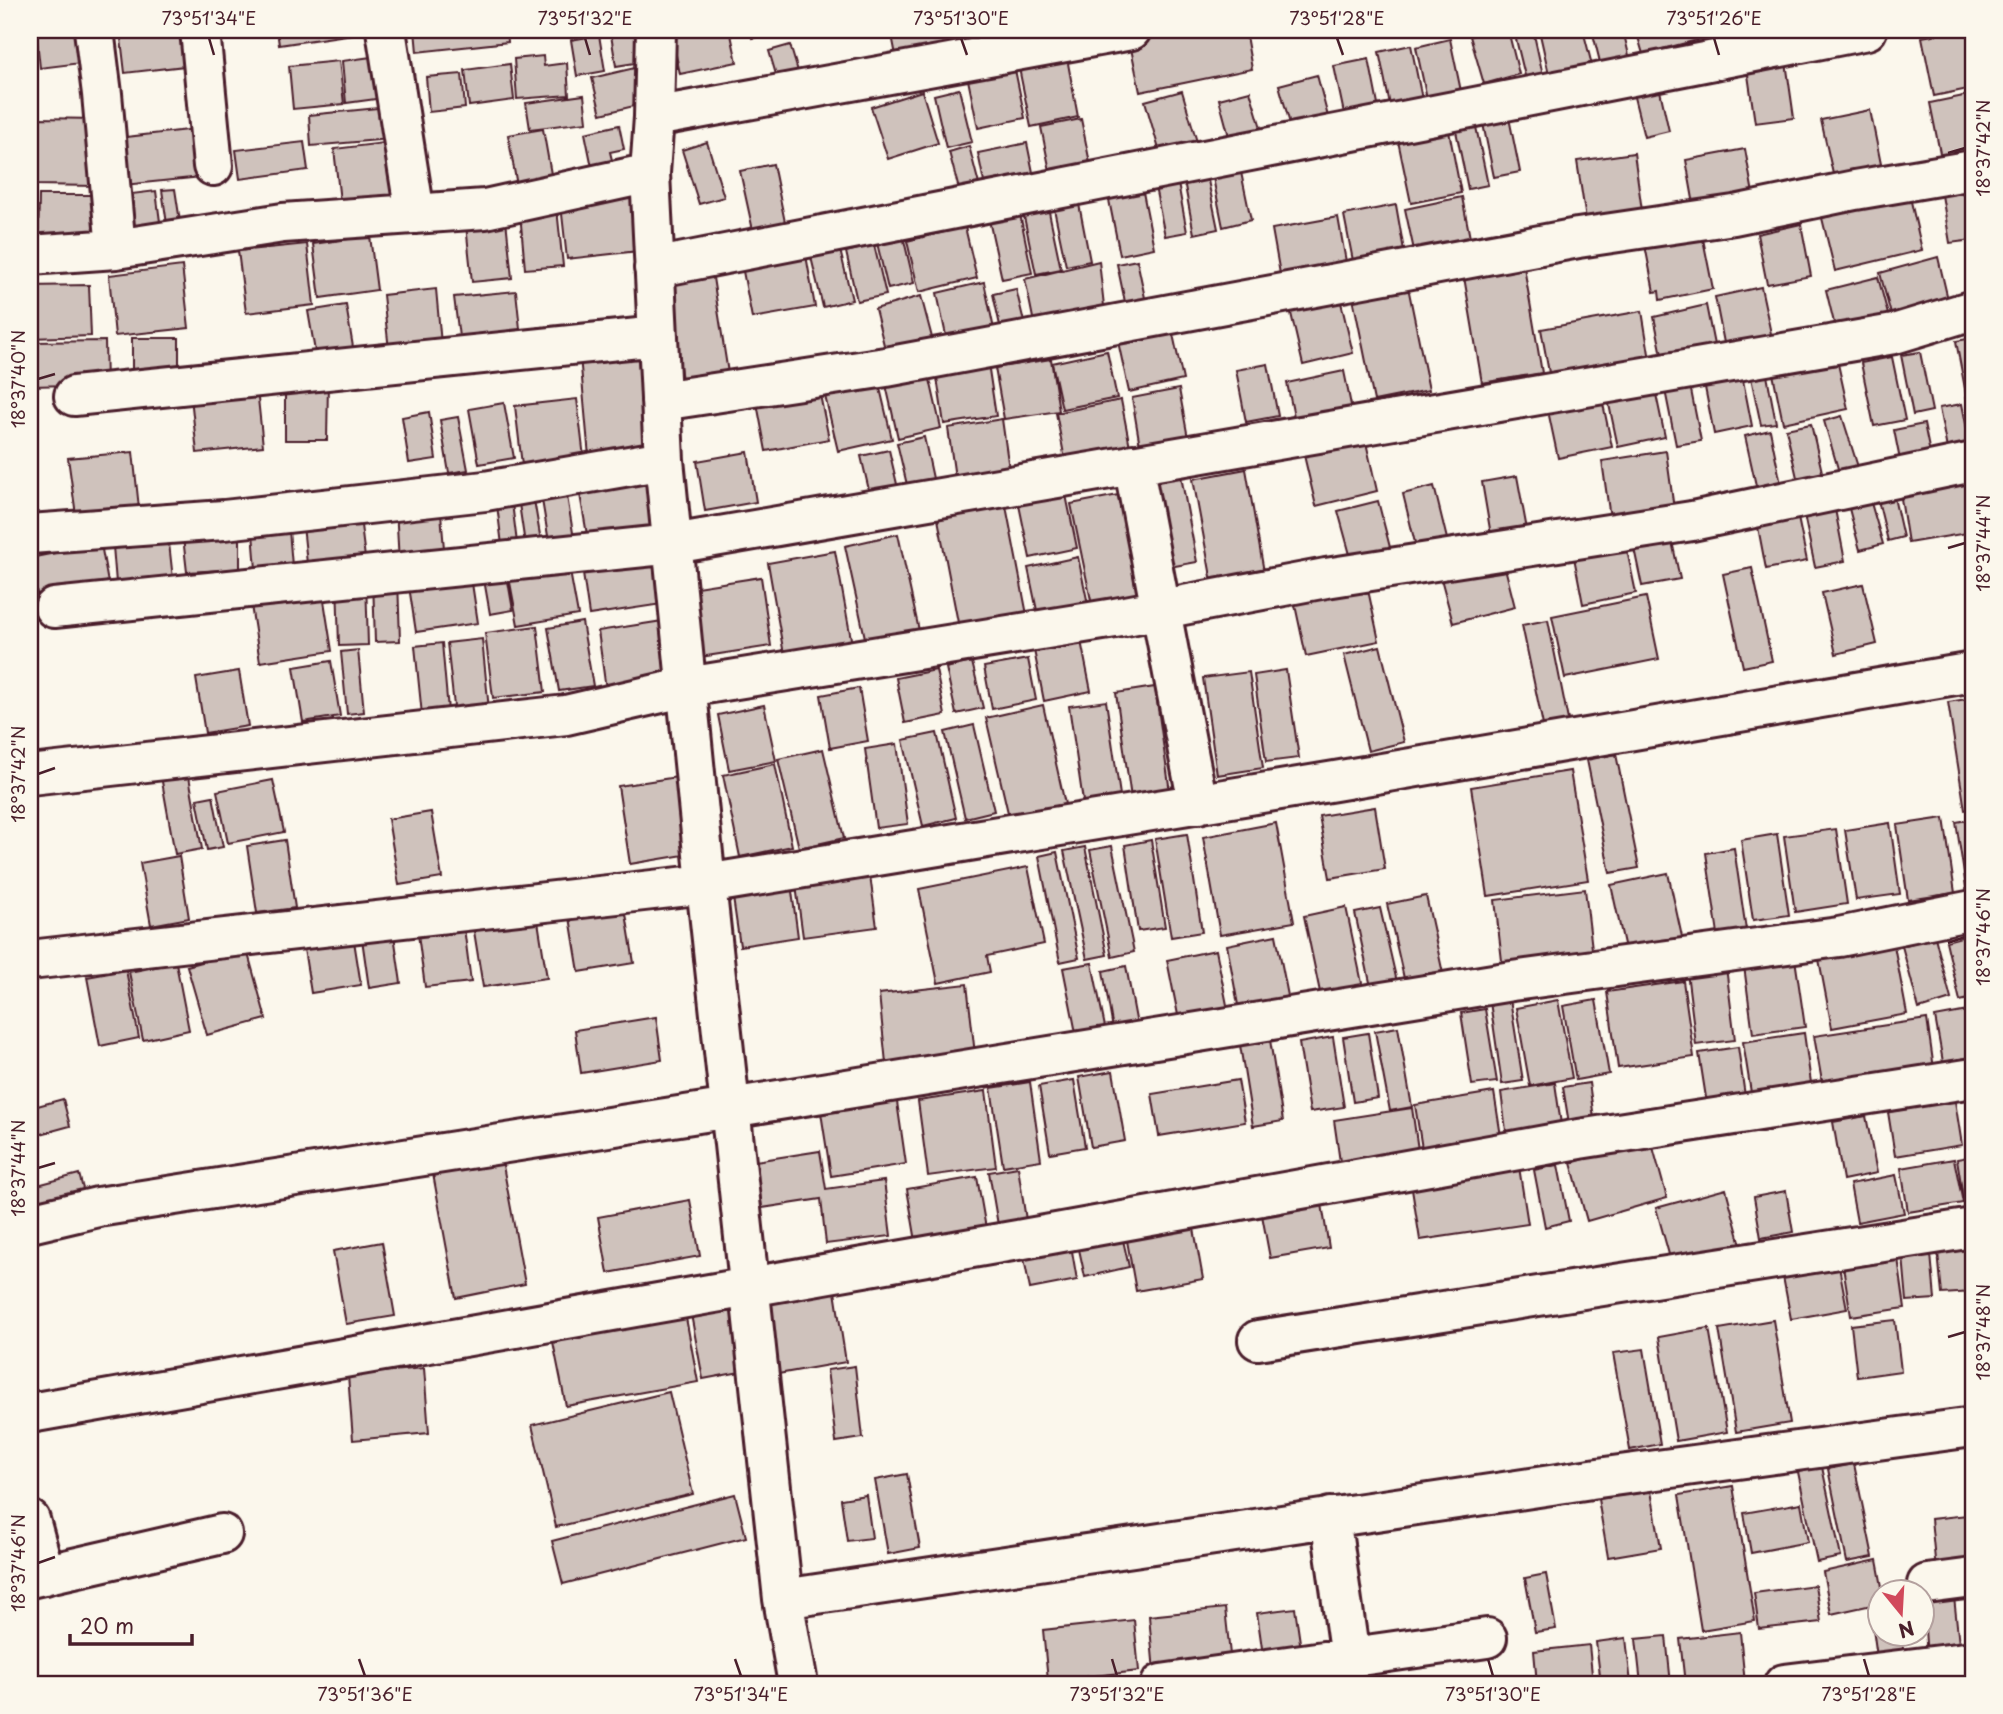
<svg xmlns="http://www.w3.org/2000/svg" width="2003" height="1714" font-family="'Playpen Sans',sans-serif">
  <rect width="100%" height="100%" fill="#fbf7ec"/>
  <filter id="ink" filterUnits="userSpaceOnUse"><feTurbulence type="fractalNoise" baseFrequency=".0143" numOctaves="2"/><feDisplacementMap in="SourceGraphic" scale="14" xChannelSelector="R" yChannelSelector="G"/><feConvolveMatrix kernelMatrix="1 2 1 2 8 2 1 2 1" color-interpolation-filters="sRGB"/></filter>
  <g filter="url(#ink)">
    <!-- building -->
    <path fill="#cfc2bc" stroke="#4a1f2b" stroke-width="2" d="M36,30h41l4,33 -41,5z
      M120,30h60l4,36 -59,7z
      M277,30h95l1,1 -94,14z
      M415,30h92l1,12 -91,10z
      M671,30h59l7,32 -57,12z
      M750,30h30l1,2 -29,6z
      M891,30h64l6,29 -62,12z
      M1148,30h97l7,39 -112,23 -12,-58z
      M1493,30h15l11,44 -35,10 -14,-48z
      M1521,30h12l11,50 -17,4 -13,-53z
      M1539,30h44l11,43 -43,10z
      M1592,30h31l9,38 -29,6z
      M1636,30h67l2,8 -62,16z
      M1708,30h36l3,12 -34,8z
      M1959,30h14v58l-39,8 -12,-59z
      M636,31l5,31 -25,4 -5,-31z
      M599,35l6,36 -28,5 -6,-36z
      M1450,39l12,57 -34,7 -12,-56z
      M790,45l11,36 -21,7 -11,-37z
      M1411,45l11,54 -32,6 -11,-53z
      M386,55l5,42 -45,6 -4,-42z
      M543,56l1,10 23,-3 2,32 -52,4 -3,-40z
      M1067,58l11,59 -47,10 -12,-59z
      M1369,59l11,56 -34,8 -12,-57z
      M1013,60l12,58 -47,10 -12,-58z
      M339,61l5,43 -51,5 -4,-43z
      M1786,62l8,56 -39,5 -8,-55z
      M510,64l4,36 -45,6 -4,-36z
      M643,66l-9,40 -33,8 -9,-36z
      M462,74l3,34 -36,4 -3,-35z
      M1317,75l14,53 -37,10 -15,-53z
      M1659,86l10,45 -25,6 -11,-44z
      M959,89l13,53 -26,6 -12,-53z
      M922,91l16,52 -50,16 -17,-52z
      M1182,91l15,51 -37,11 -15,-52z
      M1250,91l12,40 -32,9 -11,-41z
      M1973,94v63l-31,6 -12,-60z
      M584,95l3,27 -57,7 -4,-26z
      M387,107l2,32 -78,7 -2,-31z
      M1507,108l13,64 -26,5 -13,-63z
      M1870,110l13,64 -48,9 -14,-63z
      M37,118l61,1 -2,67 -61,-1z
      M1081,119l10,49 -40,8 -10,-49z
      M1475,122l13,63 -20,4 -13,-63z
      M619,125l5,24 -14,3 4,16 -21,4 -8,-39z
      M1448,126l13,67 -50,10 -14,-67z
      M196,129l5,48 -77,8 -6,-47z
      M543,129l11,62 -35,6 -11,-62z
      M304,142l4,28 -68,9 -4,-29z
      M392,142l8,62 -59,6 -7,-61z
      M707,142l17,55 -25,7 -17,-54z
      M1027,143l9,44 -49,10 -9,-44z
      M969,146l12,46 -20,5 -12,-45z
      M1745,149l10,56 -59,11 -10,-56z
      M1634,153l9,65 -56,8 -10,-65z
      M1238,158l13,62 -28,7 -13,-64z
      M773,164l13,63 -32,8 -14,-64z
      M1205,166l13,63 -24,5 -12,-64z
      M1177,178l10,54 -22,4 -11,-54z
      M1973,185v55l-23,3 -9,-54z
      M1142,187l12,61 -34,7 -12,-60z
      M175,189l6,39 -13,3 -6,-41z
      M156,191l6,46 -33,4 -6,-46z
      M39,195h55v52h-56z
      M632,197l6,54 -71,8 -6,-54z
      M1462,197l9,46 -56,12 -10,-46z
      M1910,197l12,53 -87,21 -13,-53z
      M1078,199l12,62 -24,5 -13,-62z
      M1396,205l10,57 -51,9 -11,-56z
      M1048,207l13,62 -25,5 -13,-62z
      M557,209l6,57 -38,3 -5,-56z
      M1020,214l12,59 -30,6 -13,-59z
      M1338,217l10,56 -66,12 -10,-56z
      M506,220l6,58 -40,4 -6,-57z
      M1801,224l10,52 -44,8 -10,-50z
      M965,227l12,51 -58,14 -12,-51z
      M1701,229l12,60 -53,11 -1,-9 -5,1 -10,-52z
      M370,236l7,54 -57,8 -7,-54z
      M903,236l11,47 -26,6 -11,-46z
      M307,244l7,61 -68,8 -8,-62z
      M874,245l12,50 -29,6 -11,-49z
      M840,250l12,50 -29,7 -12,-50z
      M806,255l9,52 -63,11 -10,-52z
      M1938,257l12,51 -57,14 -13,-49z
      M1137,260l11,52 -20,4 -11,-52z
      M1099,261l6,54 -70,13 -10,-49z
      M1523,261l19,112 -60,10 -19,-112z
      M711,265l17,108 -46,7 -16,-108z
      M182,266l7,62 -74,8 -6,-61z
      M1878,277l12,45 -53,13 -11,-45z
      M984,282l11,52 -47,11 -11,-52z
      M1407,282l22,108 -55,11 -22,-108z
      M89,285l2,51 -61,2v-52z
      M1761,287l12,56 -47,10 -11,-56z
      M436,289l5,55 -52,6 -6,-55z
      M1016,289l11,45 -24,5 -10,-45z
      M516,291l5,47 -61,7 -6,-48z
      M921,296l14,53 -47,12 -13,-52z
      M1340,298l13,55 -50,12 -13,-56z
      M346,305l9,54 -38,4 -9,-52z
      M1706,305l8,40 -52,10 -8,-38z
      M1642,311l8,49 -100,18 -9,-49z
      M1171,325l12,55 -54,12 -12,-55z
      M132,338h47v37h-47z
      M1973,338v93l-17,-90z
      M105,341l1,43 -74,2v-44z
      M1835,350l13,59 -65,14 -12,-59z
      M637,351l11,99 -59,7 -9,-101z
      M1107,351l10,47 -55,11 -10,-46z
      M1920,352l12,59 -19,4 -12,-60z
      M1892,357l13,63 -31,6 -13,-63z
      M1051,359l8,52 -55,8 -9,-51z
      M988,363l8,53 -52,8 -8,-53z
      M1268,364l10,52 -32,6 -10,-52z
      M1741,370l11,56 -38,8 -11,-57z
      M1766,370l10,53 -15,2 -11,-52z
      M1344,371l10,49 -57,11 -10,-48z
      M929,375l12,53 -43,10 -12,-53z
      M1653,380l12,57 -47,10 -12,-57z
      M1689,380l12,61 -25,4 -12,-60z
      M285,382h43l-1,58h-42z
      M879,384l13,55 -54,12 -13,-55z
      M818,385l11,54 -63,12 -10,-53z
      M257,389l6,57 -66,7 -6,-56z
      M1179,389l11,60 -48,9 -10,-60z
      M1601,394l11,53 -54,11 -11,-52z
      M577,399l7,59 -62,7 -7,-59z
      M1121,400l11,57 -65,13 -11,-57z
      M504,403l10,55 -35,6 -10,-55z
      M1962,404l10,50 -23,5 -10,-51z
      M429,412l7,47 -27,4 -7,-46z
      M1842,416l16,51 -19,5 -15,-51z
      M458,417l10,53 -19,3 -9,-53z
      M1002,419l8,57 -54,9 -8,-57z
      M1811,424l12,52 -25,6 -12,-53z
      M1924,424l9,44 -30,7 -9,-45z
      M1770,430l13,64 -24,5 -14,-63z
      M924,437l10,46 -26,6 -11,-46z
      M1365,438l12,53 -61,15 -13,-55z
      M889,450l11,47 -28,6 -11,-47z
      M1666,451l8,58 -64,9 -8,-57z
      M133,452l6,56 -63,7 -8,-57z
      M748,452l8,50 -51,9 -8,-50z
      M1246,469l18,103 -52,10 -19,-103z
      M651,470l12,63 -74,13 -11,-63z
      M1181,476l16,86 -44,8 -16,-85z
      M1517,476l11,59 -36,6 -10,-59z
      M1972,481l1,51 -65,11 -8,-51z
      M565,484l10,61 -25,3 -10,-60z
      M1434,486l13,53 -31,8 -13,-53z
      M1129,493l17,104 -54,8 -21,-101z
      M1893,493l10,44 -15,4 -11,-45z
      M533,494l8,47 -16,3 -7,-47z
      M511,495l6,48 -15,2 -6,-48z
      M1066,495l11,53 -47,10 -11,-53z
      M1869,496l14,48 -23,6 -13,-49z
      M1378,501l15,58 -39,10 -16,-58z
      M440,502l5,58 -46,3 -3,-56z
      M1834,504l11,57 -30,6 -12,-57z
      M1006,506l22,114 -68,13 -22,-114z
      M359,509l7,57 -58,7 -6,-57z
      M1797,513l10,48 -41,8 -9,-47z
      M288,518l4,48 -36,3 -4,-48z
      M240,525v44l-53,3 -5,-43z
      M1669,527l11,52 -38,7 -11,-52z
      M898,534l22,101 -53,12 -22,-101z
      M1624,536l12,57 -53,11 -11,-57z
      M169,543l4,36 -57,4 -3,-37z
      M101,544l7,39 -71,11 -7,-36z
      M654,549l8,55 -73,11 -8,-55z
      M835,551l19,104 -68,11 -18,-103z
      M1502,556l13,51 -62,16 -14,-52z
      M1078,557l11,52 -50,11 -11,-52z
      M505,564l8,46 -23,4 -8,-46z
      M569,566l9,49 -60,10 -9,-48z
      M1752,568l20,93 -29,6 -20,-93z
      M470,570l8,53 -62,9 -8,-52z
      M1365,576l14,65 -73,15 -14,-65z
      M761,577l10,69 -71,11 -10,-69z
      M398,579l2,62 -25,1 -2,-62z
      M366,580l2,65 -29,1 -2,-65z
      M1863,584l14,60 -41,10 -14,-61z
      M322,588l10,63 -72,11 -10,-63z
      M1646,597l13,62 -94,19 -13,-62z
      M669,620l3,54 -65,23 -9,-66z
      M1548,620l21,105 -25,5 -22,-105z
      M582,622l11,64 -34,5 -11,-63z
      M537,626l8,66 -52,6 -8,-65z
      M1080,636l11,55 -47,10 -11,-56z
      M482,639l8,81 -34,4 -9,-81z
      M442,643l7,79 -26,3 -8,-79z
      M1380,646l24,96 -36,9 -24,-96z
      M358,650l6,62 -17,2 -6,-62z
      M1028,659l8,41 -44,9 -8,-42z
      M331,661l9,55 -37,6 -9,-55z
      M972,662l11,46 -27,6 -10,-46z
      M936,670l9,45 -40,8 -9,-45z
      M1286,670l13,88 -33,4 -12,-87z
      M239,671l9,55 -43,7 -9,-55z
      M1249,672l14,96 -46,7 -14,-97z
      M1155,687l15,105 -39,6 -15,-105z
      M859,688l9,53 -38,7 -9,-53z
      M1973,698v111l-8,1 -17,-108z
      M1106,701l15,101 -37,6 -15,-102z
      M764,705l12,56 -47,9 -11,-55z
      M1043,705l22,99 -56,13 -23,-99z
      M30,716h5l2,48h-7z
      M974,725l20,86 -29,7 -20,-86z
      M937,733l19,85 -33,8 -20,-86z
      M897,744l11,80 -32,4 -11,-79z
      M823,749l21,89 -45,10 -21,-89z
      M1616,754l23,114 -29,5 -23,-113z
      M775,764l17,82 -52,11 -17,-82z
      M188,771l14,78 -27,5 -14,-78z
      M1570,771l18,109 -100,16 -17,-109z
      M684,776l12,77 -66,11 -12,-78z
      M273,780l11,52 -56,11 -11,-52z
      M213,796l10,51 -16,3 -10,-51z
      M1375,807l10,62 -55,9 -11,-62z
      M431,812l11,66 -43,7 -11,-66z
      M1944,818l11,75 -47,7 -11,-75z
      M1973,819v73l-6,1 -11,-71z
      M1276,823l18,99 -74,13 -17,-98z
      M1890,823l10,71 -44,6 -11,-70z
      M1836,829l11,75 -52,8 -11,-76z
      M1187,834l15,98 -31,5 -16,-98z
      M1777,834l12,81 -36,5 -12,-80z
      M285,840l10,68 -38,5 -10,-67z
      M1151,840l14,87 -27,4 -13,-86z
      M1112,846l22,106 -22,5 -22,-107z
      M1085,847l22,108 -20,4 -23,-108z
      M1734,848l12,82 -28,4 -12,-81z
      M1057,852l22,106 -19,4 -21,-106z
      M179,856l10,62 -38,7 -11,-62z
      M868,861l9,66 -74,10 -9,-66z
      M1028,867l16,77 -57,12 3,16 -52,11 -19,-94z
      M1668,873l16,73 -57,12 -16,-73z
      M790,876l8,61 -58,9 -9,-62z
      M1585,889l9,77 -90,12 -9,-78z
      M623,895l11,68 -55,9 -11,-67z
      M1426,896l18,82 -38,9 -19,-83z
      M1346,907l17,81 -42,9 -17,-81z
      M1380,908l17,74 -26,5 -16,-74z
      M537,915l10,63 -64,9 -10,-62z
      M393,928l8,55 -32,5 -8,-56z
      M464,928l7,54 -46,5 -7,-53z
      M1276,935l14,71 -50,10 -13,-71z
      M1969,935l4,21v42l-13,3 -14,-60z
      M1935,937l16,62 -32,10 -17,-63z
      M1893,940l14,74 -75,14 -14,-74z
      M354,941l7,44 -50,8 -7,-44z
      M247,950l19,69 -59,16 -20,-69z
      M1216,950l12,60 -49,10 -12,-60z
      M1795,959l10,68 -52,7 -9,-68z
      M176,963l13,67 -46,10 -14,-68z
      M1092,963l15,74 -29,6 -15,-75z
      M1126,966l11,59 -24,4 -10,-58z
      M1726,967l9,73 -39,5 -9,-73z
      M126,970l13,68 -39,8 -13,-69z
      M1683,981l11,76 -76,11 -11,-76z
      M967,984l9,79 -89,10 -8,-79z
      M1510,999l13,82 -21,3 -12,-82z
      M1558,1000l14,78 -42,8 -14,-78z
      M1596,1000l13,74 -33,6 -13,-74z
      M1485,1009l12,73 -25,3 -11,-72z
      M1973,1010v47l-30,5 -8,-45z
      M656,1017l6,43 -81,13 -6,-43z
      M1927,1019l8,57 -111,17 -10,-57z
      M1398,1027l14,80 -22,4 -15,-80z
      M1368,1033l10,65 -25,4 -10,-65z
      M1804,1033l8,57 -60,9 -9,-57z
      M1333,1037l11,70 -34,5 -11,-69z
      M1270,1040l13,81 -30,5 -13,-81z
      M1738,1047l9,63 -38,7 -10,-64z
      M1113,1071l12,70 -34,6 -12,-70z
      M1074,1080l11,67 -35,6 -11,-67z
      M1238,1080l7,42 -86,14 -7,-42z
      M1030,1082l11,78 -38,6 -12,-78z
      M1555,1083l8,55 -55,8 -7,-54z
      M1589,1083l7,49 -25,4 -8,-49z
      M895,1088l11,76 -75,12 -12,-76z
      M986,1091l10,76 -68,9 -10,-75z
      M1494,1092l9,57 -79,12 -9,-56z
      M63,1099l7,27 -40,11v-29z
      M1955,1101l7,44 -67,11 -7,-44z
      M1412,1108l8,56 -78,12 -8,-56z
      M1866,1116l11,57 -34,7 -10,-58z
      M1651,1140l16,58 -80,23 -16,-58z
      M820,1151l6,38 58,-8 7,55 -65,8 -5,-45 -59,9 -7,-47z
      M1973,1156v52l-8,1 -8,-50z
      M1954,1159l9,44 -55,9 -7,-44z
      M502,1160l23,124 -69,14 -23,-124z
      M1558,1165l11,56 -24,6 -11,-57z
      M1018,1167l8,53 -28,5 -9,-53z
      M1519,1167l9,57 -108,16 -9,-57z
      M79,1174l7,26 -56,15v-28z
      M1896,1175l8,38 -47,9 -7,-38z
      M977,1177l11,63 -70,13 -11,-64z
      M1726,1189l15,56 -69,20 -16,-57z
      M1786,1191l7,41 -32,6 -7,-41z
      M690,1200l10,56 -92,17 -10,-56z
      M1322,1204l7,44 -59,10 -8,-43z
      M1193,1223l10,56 -67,12 -10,-56z
      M1121,1231l8,36 -44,10 -8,-37z
      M1069,1234l8,46 -47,9 -9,-46z
      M382,1242l13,74 -49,8 -13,-73z
      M1973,1249v43l-31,2 -4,-42z
      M1897,1251l8,57 -54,8 -9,-56z
      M1931,1254l4,45 -28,2 -4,-45z
      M1837,1256l10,53 -56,10 -10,-53z
      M834,1285l12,77 -68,12 -12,-77z
      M736,1289l15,81 -48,9 -15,-81z
      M683,1302l15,80 -132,24 -16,-79z
      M1773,1320l17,103 -54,9 -17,-103z
      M1895,1320l6,51 -44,6 -6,-52z
      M1709,1328l18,104 -51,9 -17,-104z
      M1644,1349l16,95 -30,6 -17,-97z
      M855,1366l8,72 -27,4 -9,-72z
      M424,1368l5,65 -76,7 -5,-65z
      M669,1392l24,102 -137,33 -24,-102z
      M1854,1464l19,93 -26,5 -19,-93z
      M1822,1467l19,90 -24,5 -19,-90z
      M907,1474l13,74 -32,6 -13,-74z
      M1733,1486l22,135 -54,9 -22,-135z
      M1651,1491l10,57 -53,9 -10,-58z
      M735,1494l11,43 -183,47 -11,-43z
      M866,1495l6,43 -25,3 -6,-42z
      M1801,1503l7,39 -57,11 -7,-40z
      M1967,1515l6,51 -37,4 -5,-51z
      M1877,1560l6,32h-2v11l-50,11 -8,-42z
      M1546,1574l10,55 -21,3 -10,-54z
      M1815,1585l6,37 -62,7 -5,-36z
      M1954,1597l6,57 -33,4 -4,-58z
      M1225,1608l6,56 -77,8 -5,-56z
      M1295,1608l7,48 -38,6 -7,-49z
      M1881,1612v22h20l3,19 -27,4 -6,-43z
      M1134,1620l5,51 -91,10 -5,-51z
      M1740,1632l5,52h-60l-5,-45z
      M1666,1636l5,48h-30l-5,-45z
      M1626,1638l5,46h-30l-5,-42z
      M1589,1645l4,39h-56l-3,-33z"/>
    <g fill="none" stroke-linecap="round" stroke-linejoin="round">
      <defs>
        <path id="minor" d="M94,30l8,64 14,155
          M200,30l13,136
          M386,30l29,184
          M656,30l-2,87 -4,56 14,287 42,424 77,715 15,85
          M654,117l477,-87
          M30,255l86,-6 167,-26 202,-14 165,-36
          M654,268l1213,-238
          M74,396l584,-60
          M661,401l225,-34 692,-129 156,-23 121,-25 118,-20
          M1133,464l65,340
          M30,534l194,-14 261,-29 179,-31
          M54,608l619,-64 1221,-210 79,-24
          M30,775l536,-60 121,-28 428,-69 211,-40 366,-57 281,-59
          M30,960l676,-76 629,-103 638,-109
          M30,1223l68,-16 632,-99 782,-127 327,-44 134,-27
          M1258,1340l715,-112
          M30,1413l982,-172 567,-102 394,-61
          M1330,1517l20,141
          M30,1520l15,55
          M30,1578l192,-44
          M1927,1584l46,-6
          M783,1599l815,-121 375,-51
          M1161,1684l326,-46
          M1784,1684l189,-23"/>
      </defs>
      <!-- minor casing -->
      <use href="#minor" stroke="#4a1f2b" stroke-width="44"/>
      <!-- minor -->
      <use href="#minor" stroke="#fbf7ec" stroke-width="38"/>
    </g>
  </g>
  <!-- ticks -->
  <path fill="none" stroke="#4a1f2b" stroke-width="2.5" d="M209,38l5,17M585,38l5,17M961,38l6,17M1337,38l6,17M1714,38l5,17M1948,153l17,-5M38,379l17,-5M1948,548l17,-5M38,774l17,-6M1948,943l17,-6M38,1168l17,-5M1948,1337l17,-5M38,1563l17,-6M359,1659l6,17M735,1659l6,17M1112,1659l5,17M1488,1659l5,17M1864,1659l5,17"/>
  <!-- margin -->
  <rect width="2003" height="1714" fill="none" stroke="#fbf7ec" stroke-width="77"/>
  <!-- north arrow -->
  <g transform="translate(1901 1613) rotate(162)"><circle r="33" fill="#fbf7ec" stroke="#b4a19f" stroke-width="2"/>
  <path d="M0-5L12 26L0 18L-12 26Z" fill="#d1495b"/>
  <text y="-10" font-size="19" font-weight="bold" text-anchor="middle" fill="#4a1f2b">N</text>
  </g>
  <!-- scale -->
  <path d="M70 1634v10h122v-10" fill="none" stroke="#4a1f2b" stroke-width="3.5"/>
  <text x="80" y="1634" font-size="21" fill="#4a1f2b" stroke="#fbf7ec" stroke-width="5" paint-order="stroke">20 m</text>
  <rect x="38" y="38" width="1927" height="1638" fill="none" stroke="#4a1f2b" stroke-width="2.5"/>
  <g font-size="18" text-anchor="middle" fill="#4a1f2b">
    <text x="209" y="25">73°51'34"E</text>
    <text x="585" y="25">73°51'32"E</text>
    <text x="961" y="25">73°51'30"E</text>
    <text x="1337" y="25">73°51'28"E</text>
    <text x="1714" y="25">73°51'26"E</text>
    <text transform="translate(1984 148) rotate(-90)" y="6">18°37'42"N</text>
    <text transform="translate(19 379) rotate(-90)" y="6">18°37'40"N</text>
    <text transform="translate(1984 543) rotate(-90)" y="6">18°37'44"N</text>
    <text transform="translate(19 774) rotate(-90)" y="6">18°37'42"N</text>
    <text transform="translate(1984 937) rotate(-90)" y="6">18°37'46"N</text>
    <text transform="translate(19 1168) rotate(-90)" y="6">18°37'44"N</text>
    <text transform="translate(1984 1332) rotate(-90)" y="6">18°37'48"N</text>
    <text transform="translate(19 1563) rotate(-90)" y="6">18°37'46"N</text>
    <text x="365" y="1701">73°51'36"E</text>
    <text x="741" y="1701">73°51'34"E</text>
    <text x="1117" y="1701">73°51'32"E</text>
    <text x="1493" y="1701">73°51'30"E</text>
    <text x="1869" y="1701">73°51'28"E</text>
  </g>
</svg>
